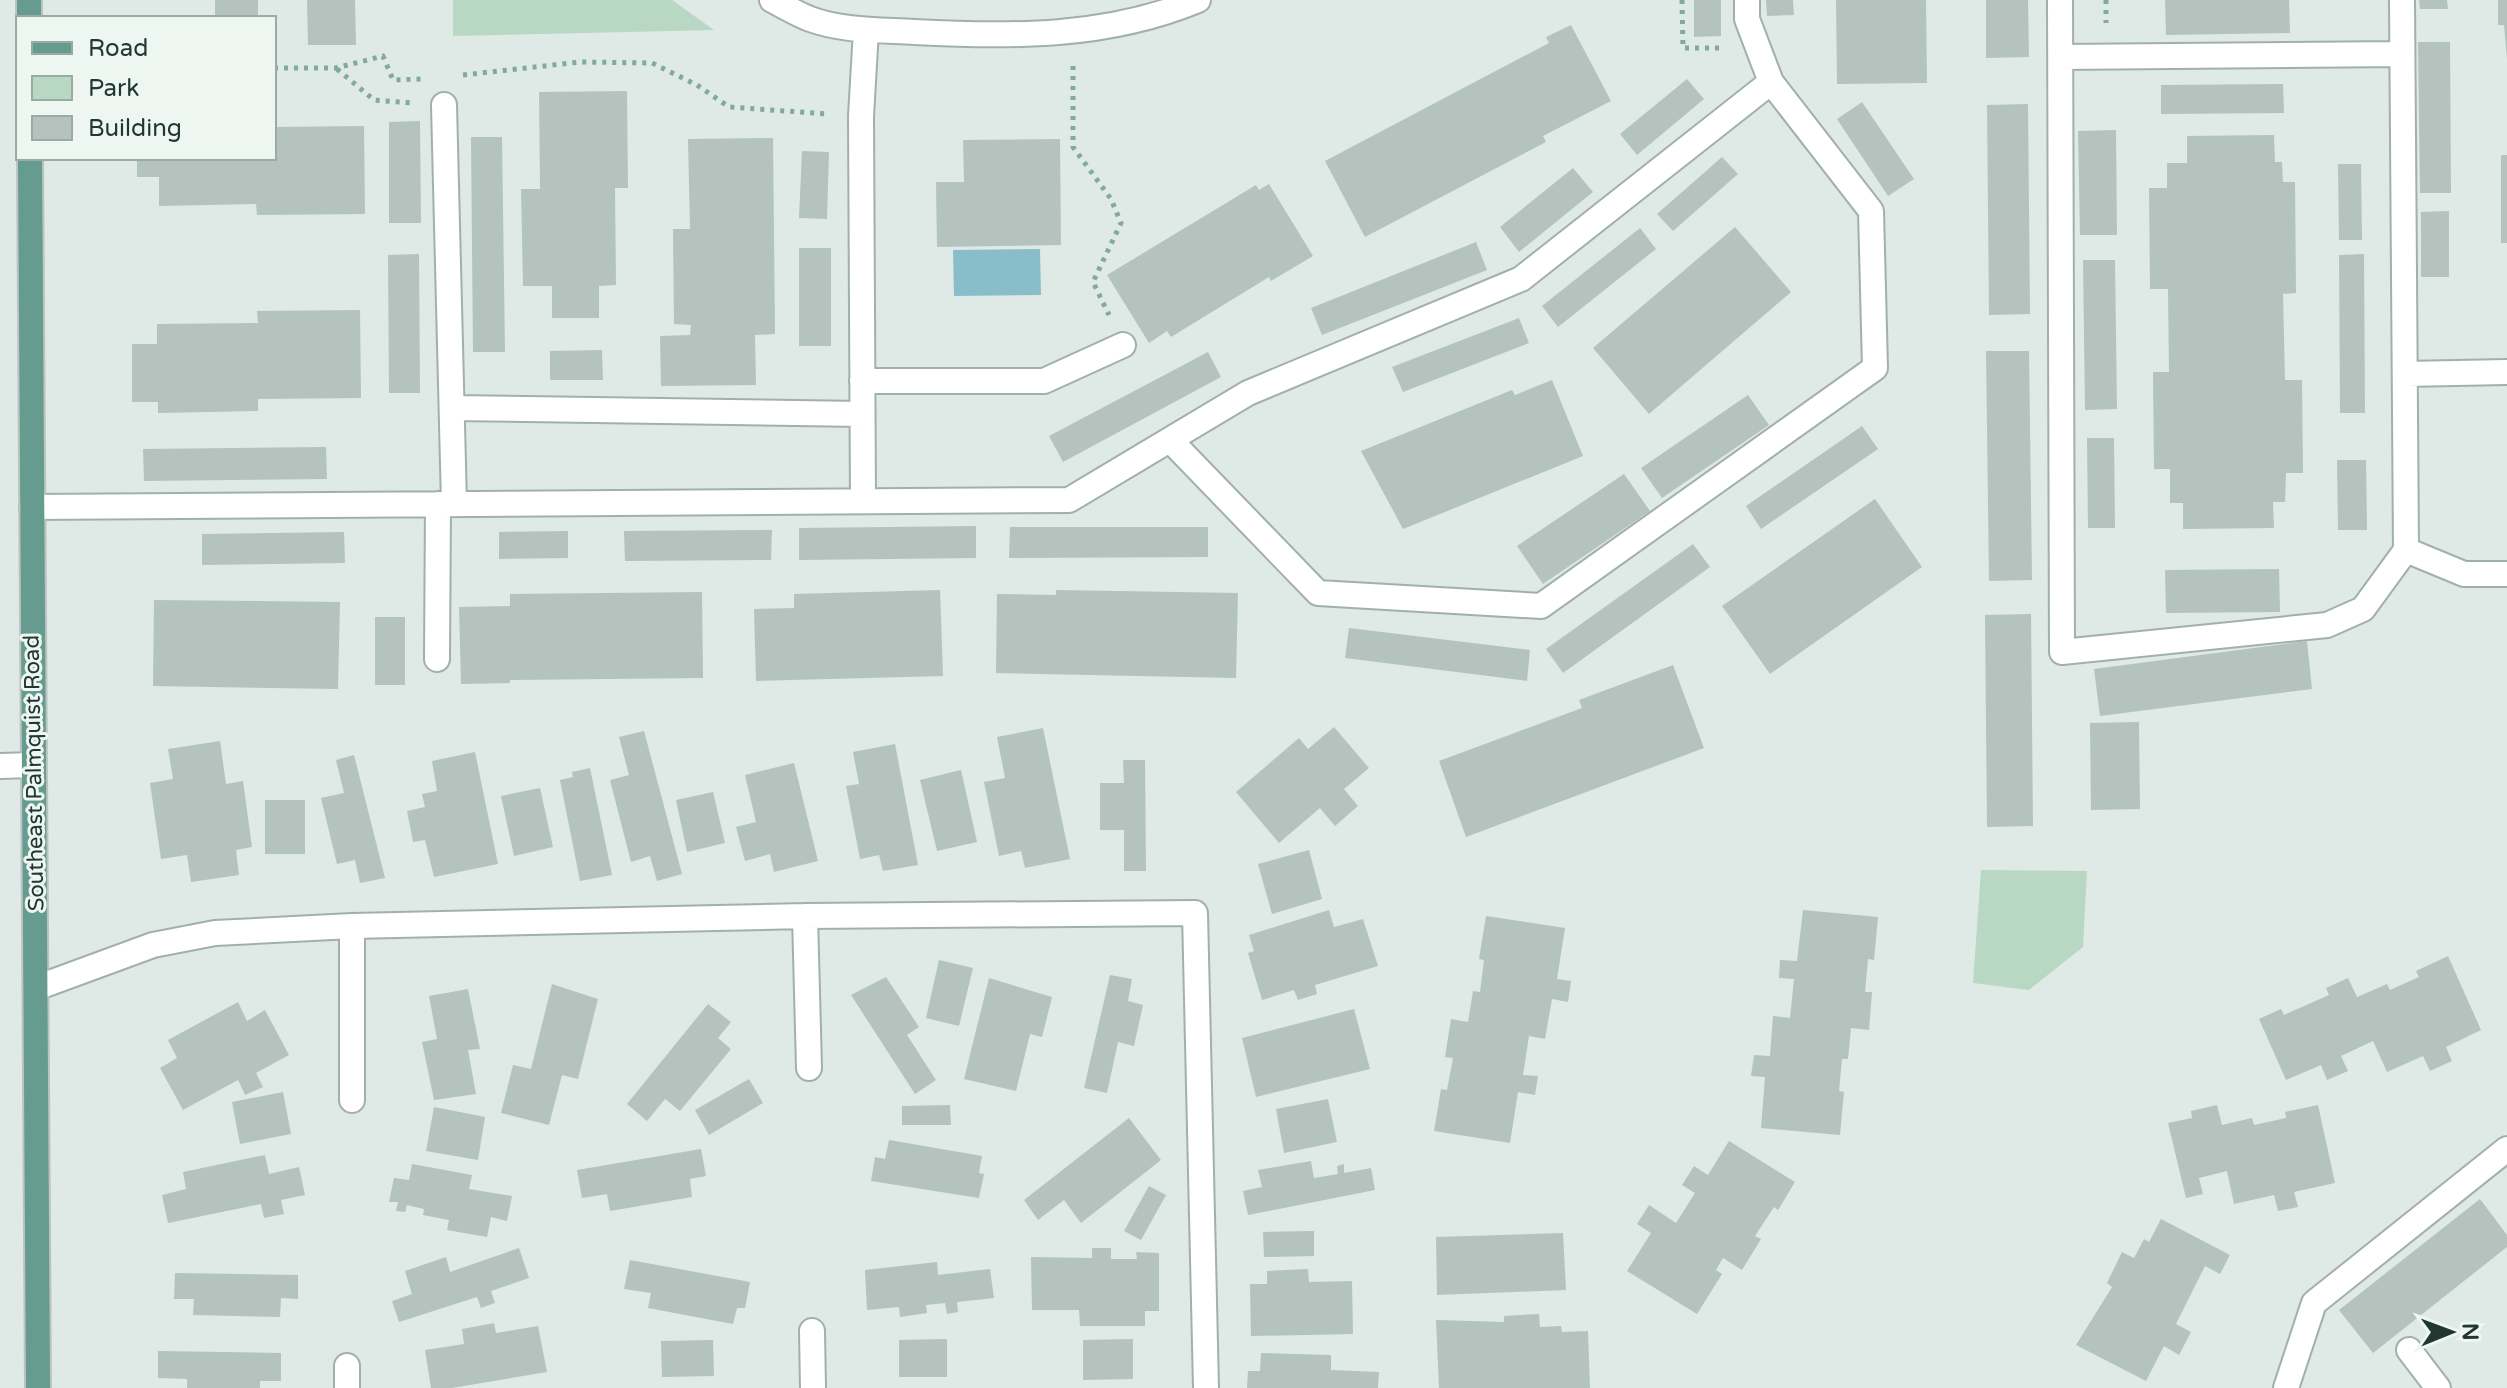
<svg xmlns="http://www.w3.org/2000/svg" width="2507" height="1388" font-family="'Varela Round',sans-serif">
  <rect width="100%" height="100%" fill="#dfe9e5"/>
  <!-- green -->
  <path fill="#b9d8c3" d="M453,0h219l42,30 -261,6z
    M1981,870l106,1 -4,76 -54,43 -56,-7z"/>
  <!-- water -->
  <path fill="#8abdca" d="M1040,249l1,46 -87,1 -1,-46z"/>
  <!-- building -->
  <path fill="#b4c3be" d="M215,0h43v18h-43z
    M307,0h48l1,45h-48z
    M1694,0h27v36l-27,1z
    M1766,0h27l1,15 -27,1z
    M1836,0h90l1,83 -90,1z
    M1986,0h42l1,57 -43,1z
    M2165,0h124l1,33 -124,2z
    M2419,0h28l1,9h-28z
    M2498,0h9v59l-3,-34h-6z
    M1571,25l40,76 -68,35 3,6 -181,95 -40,-76 224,-118 -3,-6z
    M2418,42h32l1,151h-31z
    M1687,79l17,20 -67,56 -17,-21z
    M2283,84l1,29 -123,1v-29z
    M627,91l1,97h-13l1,97 -17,1v32h-47v-32h-29l-2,-97h19l-1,-97z
    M1862,102l52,77 -26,17 -51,-77z
    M2028,104l2,210 -41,1 -2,-210z
    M420,121l1,102h-32v-101z
    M364,126l1,88 -108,1 -1,-11 -97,2v-29h-22v-19h137v-31z
    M2116,130l1,105h-37l-2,-104z
    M2274,135l1,27h7l1,20h12l1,111 -13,1 2,86h17l1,93h-17l-1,29h-12l1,26 -91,1v-26h-13v-34h-16l-1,-97h16l-1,-83h-18l-1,-101h18v-25h20v-27z
    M471,137h31l3,215h-32z
    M773,138l2,196 -20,1 1,50 -95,1 -1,-50 30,-1 1,-10 -17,-1 -1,-95h17l-2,-90z
    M1060,139l1,106 -124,2 -1,-65h28l-1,-42z
    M802,151l27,1 -2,67 -28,-1z
    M2501,155h6v88h-6z
    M1722,157l16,17 -65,57 -16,-17z
    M2338,164h23l1,76h-23z
    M1573,168l20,24 -74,60 -19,-25z
    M1269,184l44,72 -42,25 -2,-4 -98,60 -4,-6 -18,12 -42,-68 149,-90 3,5z
    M2449,211v66h-28v-65z
    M1735,227l56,65 -142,122 -56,-66z
    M1640,228l16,21 -98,78 -16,-21z
    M1476,242l11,28 -165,65 -11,-27z
    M799,248h32v98h-32z
    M419,254l1,139h-31l-1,-138z
    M2364,254l1,159h-25l-1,-158z
    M2083,260h32l2,149 -32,1z
    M360,310l1,88 -103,1v12l-100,2v-11h-26v-58h25v-20l101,-1 -1,-12z
    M1519,318l10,25 -126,49 -11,-25z
    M602,350l1,30h-53v-29z
    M1986,351h43l3,229 -43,1z
    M1208,352l13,25 -158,85 -14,-26z
    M1552,380l31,76 -180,73 -42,-78 151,-61 3,5z
    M1748,395l21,30 -107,73 -21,-30z
    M1862,426l16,23 -117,80 -15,-23z
    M2087,438h27l1,90h-27z
    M326,447l1,32 -183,2 -1,-32z
    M2337,460h29l1,70h-29z
    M1624,474l26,37 -107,73 -26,-38z
    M1875,499l47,68 -152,107 -48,-68z
    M976,526v32l-177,2v-32z
    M1010,527h198v30l-199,1z
    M772,530l-1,30 -146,1 -1,-30z
    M568,531v27l-69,1v-27z
    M344,532l1,31 -143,2v-31z
    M1693,544l17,23 -147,106 -17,-24z
    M2279,569l1,43 -114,1 -1,-43z
    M940,590l3,86 -187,5 -2,-72 40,-1v-14z
    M1056,590l182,3 -2,85 -240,-5 1,-79 59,1z
    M702,592l1,86 -193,2v3l-49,1 -2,-77 51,-1v-12z
    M154,600l186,2 -2,87 -185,-3z
    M2031,614l2,212 -46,1 -2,-212z
    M375,617h30v68h-30z
    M1349,628l181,22 -3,31 -182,-23z
    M2307,641l5,48 -212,27 -6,-47z
    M1673,665l31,83 -238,89 -27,-76 143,-53 -3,-8z
    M2139,722l1,87 -49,1 -1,-87z
    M1334,727l35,41 -25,21 14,17 -23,20 -15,-18 -41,35 -43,-51 63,-54 9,11z
    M1043,728l27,131 -45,9 -4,-17 -22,5 -15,-74 21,-4 -8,-41z
    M644,731l38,143 -25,7 -7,-25 -19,6 -21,-82 19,-5 -10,-38z
    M220,741l6,43 17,-3 9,66 -16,3 3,25 -48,7 -4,-27 -26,4 -11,-76 23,-4 -5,-30z
    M895,744l23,121 -35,6 -4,-16 -19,4 -14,-73 13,-2 -6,-32z
    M475,752l23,112 -64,13 -9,-37 -12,2 -6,-31 18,-4 -3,-13 15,-3 -5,-30z
    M354,755l31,123 -25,5 -5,-23 -18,4 -16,-66 23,-5 -8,-33z
    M1123,760h22l1,111h-22v-41h-24v-47h24z
    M794,763l24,98 -44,11 -4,-18 -25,7 -9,-34 20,-5 -11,-47z
    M590,768l22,107 -32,6 -20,-101 13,-3 -1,-5z
    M961,770l16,72 -40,9 -17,-71z
    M540,788l13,59 -39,9 -13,-60z
    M713,792l12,51 -38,9 -11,-52z
    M265,800h40v54h-40z
    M1309,850l13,49 -50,15 -14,-50z
    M1329,910l5,17 29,-8 15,47 -63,19 2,9 -19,6 -4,-10 -32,10 -14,-47 6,-2 -5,-16z
    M1803,910l75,7 -4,43 -6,-1 -3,33h7l-3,38 -18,-2 -3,31h-6l-3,32 5,1 -4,43 -79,-7 4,-51 -14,-1 3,-21 16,1 3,-40 17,2 4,-39 -15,-1 1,-18 17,1z
    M1486,916l79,12 -8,51 14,2 -3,21 -16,-3 -7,40 -16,-3 -6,39 15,1 -3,19 -17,-3 -8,51 -76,-12 7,-42 6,1 6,-32 -8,-1 6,-38 17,3 5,-31 7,1 4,-32 -5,-1z
    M2448,956l33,74 -35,17 6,14 -22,10 -7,-15 -36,16 -14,-31 -32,15 7,15 -21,9 -6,-15 -35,15 -27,-61 22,-10 3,6 45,-20 -3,-7 22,-10 9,19 30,-13 3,6 29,-13 -3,-6z
    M939,960l34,8 -14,58 -33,-8z
    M1110,975l22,4 -4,22 15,4 -9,41 -16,-4 -11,51 -23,-5z
    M886,977l33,50 -12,8 29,45 -21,14 -64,-99z
    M989,978l63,19 -10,40 -12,-3 -14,57 -52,-12z
    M552,984l46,15 -20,80 -16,-4 -13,50 -48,-12 12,-48 18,4z
    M468,989l12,60 -12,1 8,44 -42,6 -12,-58 15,-3 -8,-43z
    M238,1002l9,19 18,-11 24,45 -33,18 7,14 -18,8 -7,-15 -55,30 -23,-42 17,-10 -9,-18z
    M708,1004l23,18 -13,16 13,11 -51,62 -15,-12 -18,22 -20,-17z
    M1354,1009l16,60 -114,28 -14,-59z
    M749,1079l14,24 -54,32 -14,-25z
    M283,1092l8,42 -51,10 -8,-42z
    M1328,1099l9,43 -53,11 -8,-44z
    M950,1105l1,20h-49v-19z
    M2217,1105l5,20 30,-7 2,7 32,-7 -1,-6 33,-7 17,78 -41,9 4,15 -20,4 -4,-16 -40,9 -7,-33 -28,7 4,16 -17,4 -18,-75 24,-5 -1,-7z
    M434,1107l51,10 -7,43 -52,-9z
    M1129,1118l32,42 -80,63 -17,-23 -26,20 -14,-20z
    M889,1140l93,16 -3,17 5,1 -5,24 -108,-17 4,-24 10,2z
    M1729,1141l66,41 -17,28 -4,-3 -19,29 6,3 -19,31 -19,-12 -7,12 6,4 -25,40 -70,-43 24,-38 -14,-9 12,-19 27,18 19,-30 -13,-8 12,-19 14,9z
    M701,1149l5,27 -16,3 2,18 -82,14 -3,-17 -25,4 -5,-28z
    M265,1155l4,19 30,-7 6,28 -24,5 3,14 -20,4 -3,-14 -93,19 -6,-28 24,-6 -3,-17z
    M1311,1161l3,17 24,-4 -1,-8 7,-2v9l27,-5 4,22 -127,25 -5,-24 19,-4 -4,-17z
    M412,1164l60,11 -3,14 43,7 -5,25 -16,-4 -4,20 -40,-7 2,-10 -26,-5 1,-6 -17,-4 -2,7 -9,-1 2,-9h-9l5,-24 15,2z
    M1149,1186l17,9 -25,45 -17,-9z
    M2480,1199l27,36v12l-134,106 -34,-43z
    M2161,1219l69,36 -10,19 -15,-8 -29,58 15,8 -12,23 -15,-9 -18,35 -70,-36 36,-58 -5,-4 15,-31 12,6 10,-19 5,3z
    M1314,1231v25l-50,1 -1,-25z
    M1563,1233l3,57 -129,5 -1,-58z
    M519,1248l10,30 -38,13 4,12 -14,5 -4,-11 -78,25 -7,-21 20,-7 -7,-23 41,-14 4,15z
    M1092,1248h19v11h26l-1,-7 23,1v58h-14v15h-65l-1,-16h-47l-1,-53 61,1z
    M630,1260l120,22 -5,26h-8l-4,16 -85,-16 3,-15 -27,-4z
    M937,1262l1,13 52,-6 4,29 -37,4 1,10 -11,2 -2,-11 -19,2 1,8 -27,4 -1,-10 -32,3 -2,-40z
    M1308,1269l1,13 43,-1 1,53 -102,2 -1,-52h17v-13z
    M175,1273l123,2v24l-17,-1 -1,19 -87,-2 1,-16h-20z
    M1539,1314l1,13 21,-1 1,6 26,-1 2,57h-151l-3,-68 68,2v-6z
    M494,1323l2,10 42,-7 9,46 -95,16h-21l-6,-38 39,-6 -2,-15z
    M947,1339v38h-48v-37z
    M1133,1339v40l-50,1v-40z
    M713,1340l1,36 -52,1 -1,-36z
    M158,1351l123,2v28h-21v7h-73v-9l-29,-1z
    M1261,1353l70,2v15l48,2 -1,16h-131l1,-17h12z"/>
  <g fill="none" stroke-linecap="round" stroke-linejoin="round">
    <defs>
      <path id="minor" d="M772,0c12,6 25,14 38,19 32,12 71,11 104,13 97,5 193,6 284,-32
        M2060,0l2,652 265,-27 36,-16 43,-59 58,24h43
        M2402,0l4,550
        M2061,57l340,-3
        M444,105l10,399
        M2405,374l102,-2
        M862,381h182l79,-36
        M452,408l410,6
        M1171,441l147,152 223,13 334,-238 -4,-157 -100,-129
        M863,501l-2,-385 5,-86
        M32,507l1037,-7 179,-107 273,-114 250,-197 -24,-63v-19
        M437,659l1,-155
        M0,766l33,-1
        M805,916l4,152
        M352,926v174
        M36,988l117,-43 62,-12 137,-7 453,-10 390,-3 11,475
        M812,1331l1,57
        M2409,1350l29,38
        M347,1366v22
        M2286,1388l28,-85 193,-154"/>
      <path id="major" d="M29,0v18
        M30,158l8,1230"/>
    </defs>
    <!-- minor casing -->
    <use href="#minor" stroke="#a2b0ac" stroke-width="28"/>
    <!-- major casing -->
    <use href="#major" stroke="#bcc3c2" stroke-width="28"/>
    <!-- path -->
    <path stroke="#81aa9f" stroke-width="5" stroke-dasharray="4 6" stroke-linecap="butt" d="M1682,0l1,48h37
      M2106,0v23
      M1073,66v81l38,52 10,24 -28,59 16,33
      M274,68h62l47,-12 10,24 28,-1
      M337,69l37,31 38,3
      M463,75l117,-13 72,1 45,22 32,22 99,7"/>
    <!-- minor -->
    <use href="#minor" stroke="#fff" stroke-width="24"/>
    <!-- major -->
    <use href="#major" stroke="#669b8f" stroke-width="24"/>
  </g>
  <g text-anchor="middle" stroke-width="6" stroke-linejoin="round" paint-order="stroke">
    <!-- street labels -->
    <g font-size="22" fill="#213732" stroke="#eef6f2">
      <text transform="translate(33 773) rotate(-91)" y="8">Southeast Palmquist Road</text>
    </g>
  </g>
  <!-- legend -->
  <rect x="16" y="16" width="260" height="144" fill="#eef6f2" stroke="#9caaa5" stroke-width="2"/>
  <rect x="32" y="42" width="40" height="12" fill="#669b8f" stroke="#9caaa5" stroke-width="2"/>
  <text x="88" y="56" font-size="24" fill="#213732">Road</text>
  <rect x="32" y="76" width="40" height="24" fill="#b9d8c3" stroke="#9caaa5" stroke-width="2"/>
  <text x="88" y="96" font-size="24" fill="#213732">Park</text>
  <rect x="32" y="116" width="40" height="24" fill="#b4c3be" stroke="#9caaa5" stroke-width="2"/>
  <text x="88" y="136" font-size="24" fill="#213732">Building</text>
  <!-- north arrow -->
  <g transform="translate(2451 1332) rotate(89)" stroke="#eef6f2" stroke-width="6" paint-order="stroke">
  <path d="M0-6L14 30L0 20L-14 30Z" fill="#213732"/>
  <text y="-12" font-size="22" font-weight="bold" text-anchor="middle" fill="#213732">N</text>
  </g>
</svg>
